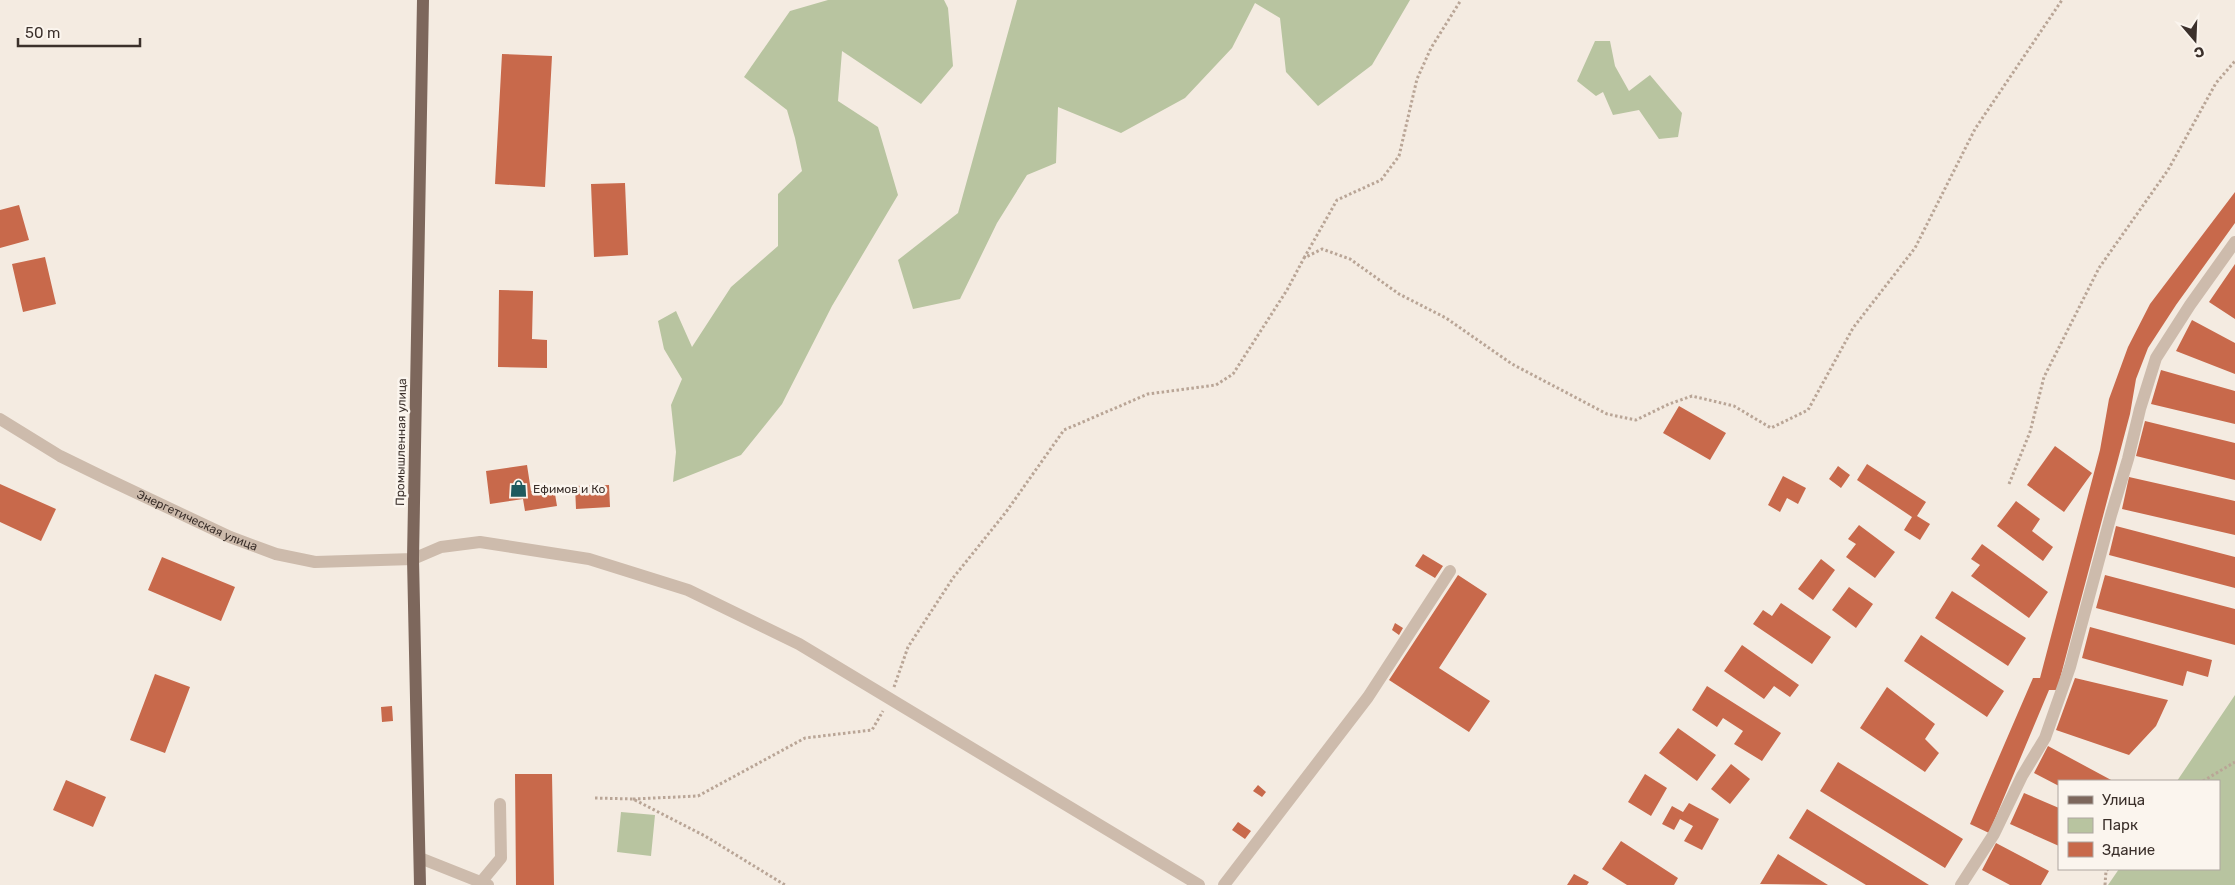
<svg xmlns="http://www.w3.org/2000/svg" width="2235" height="885" font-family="Rubik,sans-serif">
  <rect width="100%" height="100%" fill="#f4ebe1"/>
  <!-- green -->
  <path fill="#b8c4a0" d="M828,0h116l4,8 5,58 -32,38 -79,-53 -4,50 40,26 20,68 -66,111 -50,98 -41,51 -68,27 3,-30 -5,-47 11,-26 -18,-30 -6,-28 18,-10 16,36 39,-60 47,-41v-52l24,-23 -7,-33 -8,-28 -43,-33 46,-66z
    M1017,0h393l-38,65 -54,41 -32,-34 -6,-54 -25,-15 -23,45 -47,50 -64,35 -63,-26 -2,56 -29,12 -30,48 -37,76 -47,10 -15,-49 60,-47z
    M1595,41h15l5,25 14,25 21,-16 32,38 -4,24 -19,2 -20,-29 -26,5 -10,-23 -7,4 -19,-15z
    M2235,695v190h-127l11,-16h100v-88h-42z
    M621,812l34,3 -4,41 -34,-4z"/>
  <!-- building -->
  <path fill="#c8694b" d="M502,54l50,2 -7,131 -50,-3z
    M625,183l3,72 -34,2 -3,-73z
    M2235,192v31l-59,82 -28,43 -12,31 -6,35 -73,276h-8l-60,143 -19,-9 63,-146h7l60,-228 9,-51 19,-52 22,-43z
    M19,205l10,35 -29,8v-38z
    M45,257l11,47 -33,8 -11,-48z
    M2235,264v55l-26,-17z
    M499,290l34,1 -1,48 15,1v28l-49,-1z
    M2192,320l43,23v31l-59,-23z
    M2161,370l74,21v33l-84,-20z
    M1679,406l47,27 -16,27 -47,-27z
    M2145,421l90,22v37l-99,-24z
    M2055,446l37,27 -28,39 -37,-27z
    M1867,464l59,38 -9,14 13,8 -10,16 -16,-10 8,-13 -55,-37z
    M527,465l4,26 23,-3 3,18 -32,5 -2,-12 -33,5 -4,-33z
    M1838,466l12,9 -9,13 -12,-9z
    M1783,476l23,12 -8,16 -11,-6 -7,14 -12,-7z
    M2129,477l106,24v34l-113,-26z
    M0,484l56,25 -15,32 -41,-19z
    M609,485l1,22 -34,2 -1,-23z
    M2016,501l24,18 -8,12 21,16 -10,14 -46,-35z
    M1859,525l36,27 -20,26 -29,-21 10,-13 -8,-5z
    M2116,526l119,31v31l-126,-33z
    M1982,544l66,48 -19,26 -58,-42 9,-11 -9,-6z
    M1423,554l20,12 -8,12 -20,-12z
    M162,557l73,30 -14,34 -73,-31z
    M1821,559l14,11 -22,30 -15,-11z
    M1458,575l29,19 -48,74 51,33 -21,31 -80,-52z
    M2105,575l130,34v36l-139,-37z
    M1849,587l24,17 -17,24 -24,-18z
    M1952,591l74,47 -18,28 -73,-48z
    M1781,603l50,34 -19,27 -59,-40 10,-14 9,6z
    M1395,623l8,5 -4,7 -7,-5z
    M2090,627l122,33 -4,17 -21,-6 -4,15 -101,-28z
    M1921,635l83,56 -17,26 -83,-56z
    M1742,645l57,40 -9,12 -16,-11 -10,13 -40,-28z
    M155,674l35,13 -25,66 -35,-13z
    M2075,678l93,22 -12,26 -27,29 -73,-25z
    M1707,686l74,47 -19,28 -28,-17 9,-13 -20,-13 -6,9 -25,-17z
    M1887,687l48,37 -10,15 14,14 -14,19 -65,-44z
    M392,706l1,15 -11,1 -1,-15z
    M1678,728l38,27 -19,26 -38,-28z
    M2048,746l65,35h-54v5l-25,-13z
    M1838,762l125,77 -18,29 -125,-77z
    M1731,764l19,15 -20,25 -19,-15z
    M515,774h37l2,111h-38z
    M1645,774l22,14 -16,28 -23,-14z
    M66,780l40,17 -13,30 -40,-17z
    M1258,785l8,7 -4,5 -9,-6z
    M2024,793l35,15v38l-49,-22z
    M1689,803l30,16 -17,31 -18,-9 9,-15 -13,-7 -6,11 -12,-6 10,-18 11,6z
    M1807,809l122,76h-63l-77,-47z
    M1238,822l13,9 -6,8 -13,-9z
    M1621,841l57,37 -4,7h-47l-25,-16z
    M1996,843l53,28 -8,14h-31l-28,-15z
    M1778,854l50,31 -68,-1z
    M1574,874l15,8 -2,3h-20z"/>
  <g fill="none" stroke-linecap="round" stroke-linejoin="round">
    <!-- path -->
    <path stroke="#b9a596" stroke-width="3" stroke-dasharray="2.5 2.5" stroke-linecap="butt" d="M1304,258l33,-58 44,-20 18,-24 18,-77 14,-31 30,-48
      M2009,484l21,-52 14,-55 55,-109 69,-98 48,-87 19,-22
      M894,687l14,-40 45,-69 53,-66 58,-82 84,-36 68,-9 17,-11 54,-84 17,-32 18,-9 28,10 49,35 47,24 66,46 95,50 29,6 33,-16 23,-8 42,10 37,22 37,-18 45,-82 62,-80 60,-119 87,-129
      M2203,781l32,-19
      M595,798l38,1 72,37 80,49
      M633,799l65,-3 107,-58 67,-8 11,-19
      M2105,885l1,-14 2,-2"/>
    <!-- minor -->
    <g stroke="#cdbbac" stroke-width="12">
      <path id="s1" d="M0,419l60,37 45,22 125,59 46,17 39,8 98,-3 28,-12 39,-5 109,17 99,31 111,54 400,241"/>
      <path d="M420,858l68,27"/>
      <path d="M481,882l20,-24 -1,-54"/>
      <path d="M1224,885l144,-188 82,-126"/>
      <path d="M1961,885l33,-51 28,-58 23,-38 25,-71 41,-152 17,-56 12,-50 16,-51 34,-53 45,-63"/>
    </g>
    <!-- major -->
    <path stroke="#7d675c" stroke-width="12" d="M420,885l-7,-326 10,-559"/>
  </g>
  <!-- icons -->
  <defs>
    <symbol id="shop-bare" viewBox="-9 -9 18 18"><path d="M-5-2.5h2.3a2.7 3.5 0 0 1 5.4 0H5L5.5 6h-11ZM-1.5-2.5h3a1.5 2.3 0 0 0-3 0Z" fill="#1f5a5e" stroke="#fbf5ee" stroke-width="2.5" paint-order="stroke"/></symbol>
  </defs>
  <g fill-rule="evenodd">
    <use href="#shop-bare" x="506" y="476" width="25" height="25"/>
  </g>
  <g text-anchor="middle" stroke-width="5" stroke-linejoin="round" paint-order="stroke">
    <!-- street labels -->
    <g font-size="12" fill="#3b302b" stroke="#fbf5ee">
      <text transform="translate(401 442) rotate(-89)" y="4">Промышленная улица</text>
      <text dy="4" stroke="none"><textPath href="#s1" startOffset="222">Энергетическая улица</textPath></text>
    </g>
    <!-- poi labels -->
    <g font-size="12" fill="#3b302b" stroke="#fbf5ee" text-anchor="start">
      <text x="533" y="493">Ефимов и Ко</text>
    </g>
  </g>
  <!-- legend -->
  <rect x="2058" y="780" width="162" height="90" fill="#fbf5ee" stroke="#aea6a0"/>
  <rect x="2068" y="796" width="25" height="8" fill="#7d675c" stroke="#aea6a0"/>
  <text x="2102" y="805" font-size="15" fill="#3b302b">Улица</text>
  <rect x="2068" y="818" width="25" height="15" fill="#b8c4a0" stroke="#aea6a0"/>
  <text x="2102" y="830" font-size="15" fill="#3b302b">Парк</text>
  <rect x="2068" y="842" width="25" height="15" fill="#c8694b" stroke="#aea6a0"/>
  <text x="2102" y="855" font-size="15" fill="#3b302b">Здание</text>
  <!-- north arrow -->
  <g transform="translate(2195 40) rotate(161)" stroke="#fbf5ee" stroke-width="4" paint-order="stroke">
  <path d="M0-4L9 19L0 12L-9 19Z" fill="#3b302b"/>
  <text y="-8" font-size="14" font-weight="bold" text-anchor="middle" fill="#3b302b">С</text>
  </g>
  <!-- scale -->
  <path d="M18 38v8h122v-8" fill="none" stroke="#3b302b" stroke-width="2.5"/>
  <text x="25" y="38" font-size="15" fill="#3b302b" stroke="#fbf5ee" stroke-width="4" paint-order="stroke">50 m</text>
</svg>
